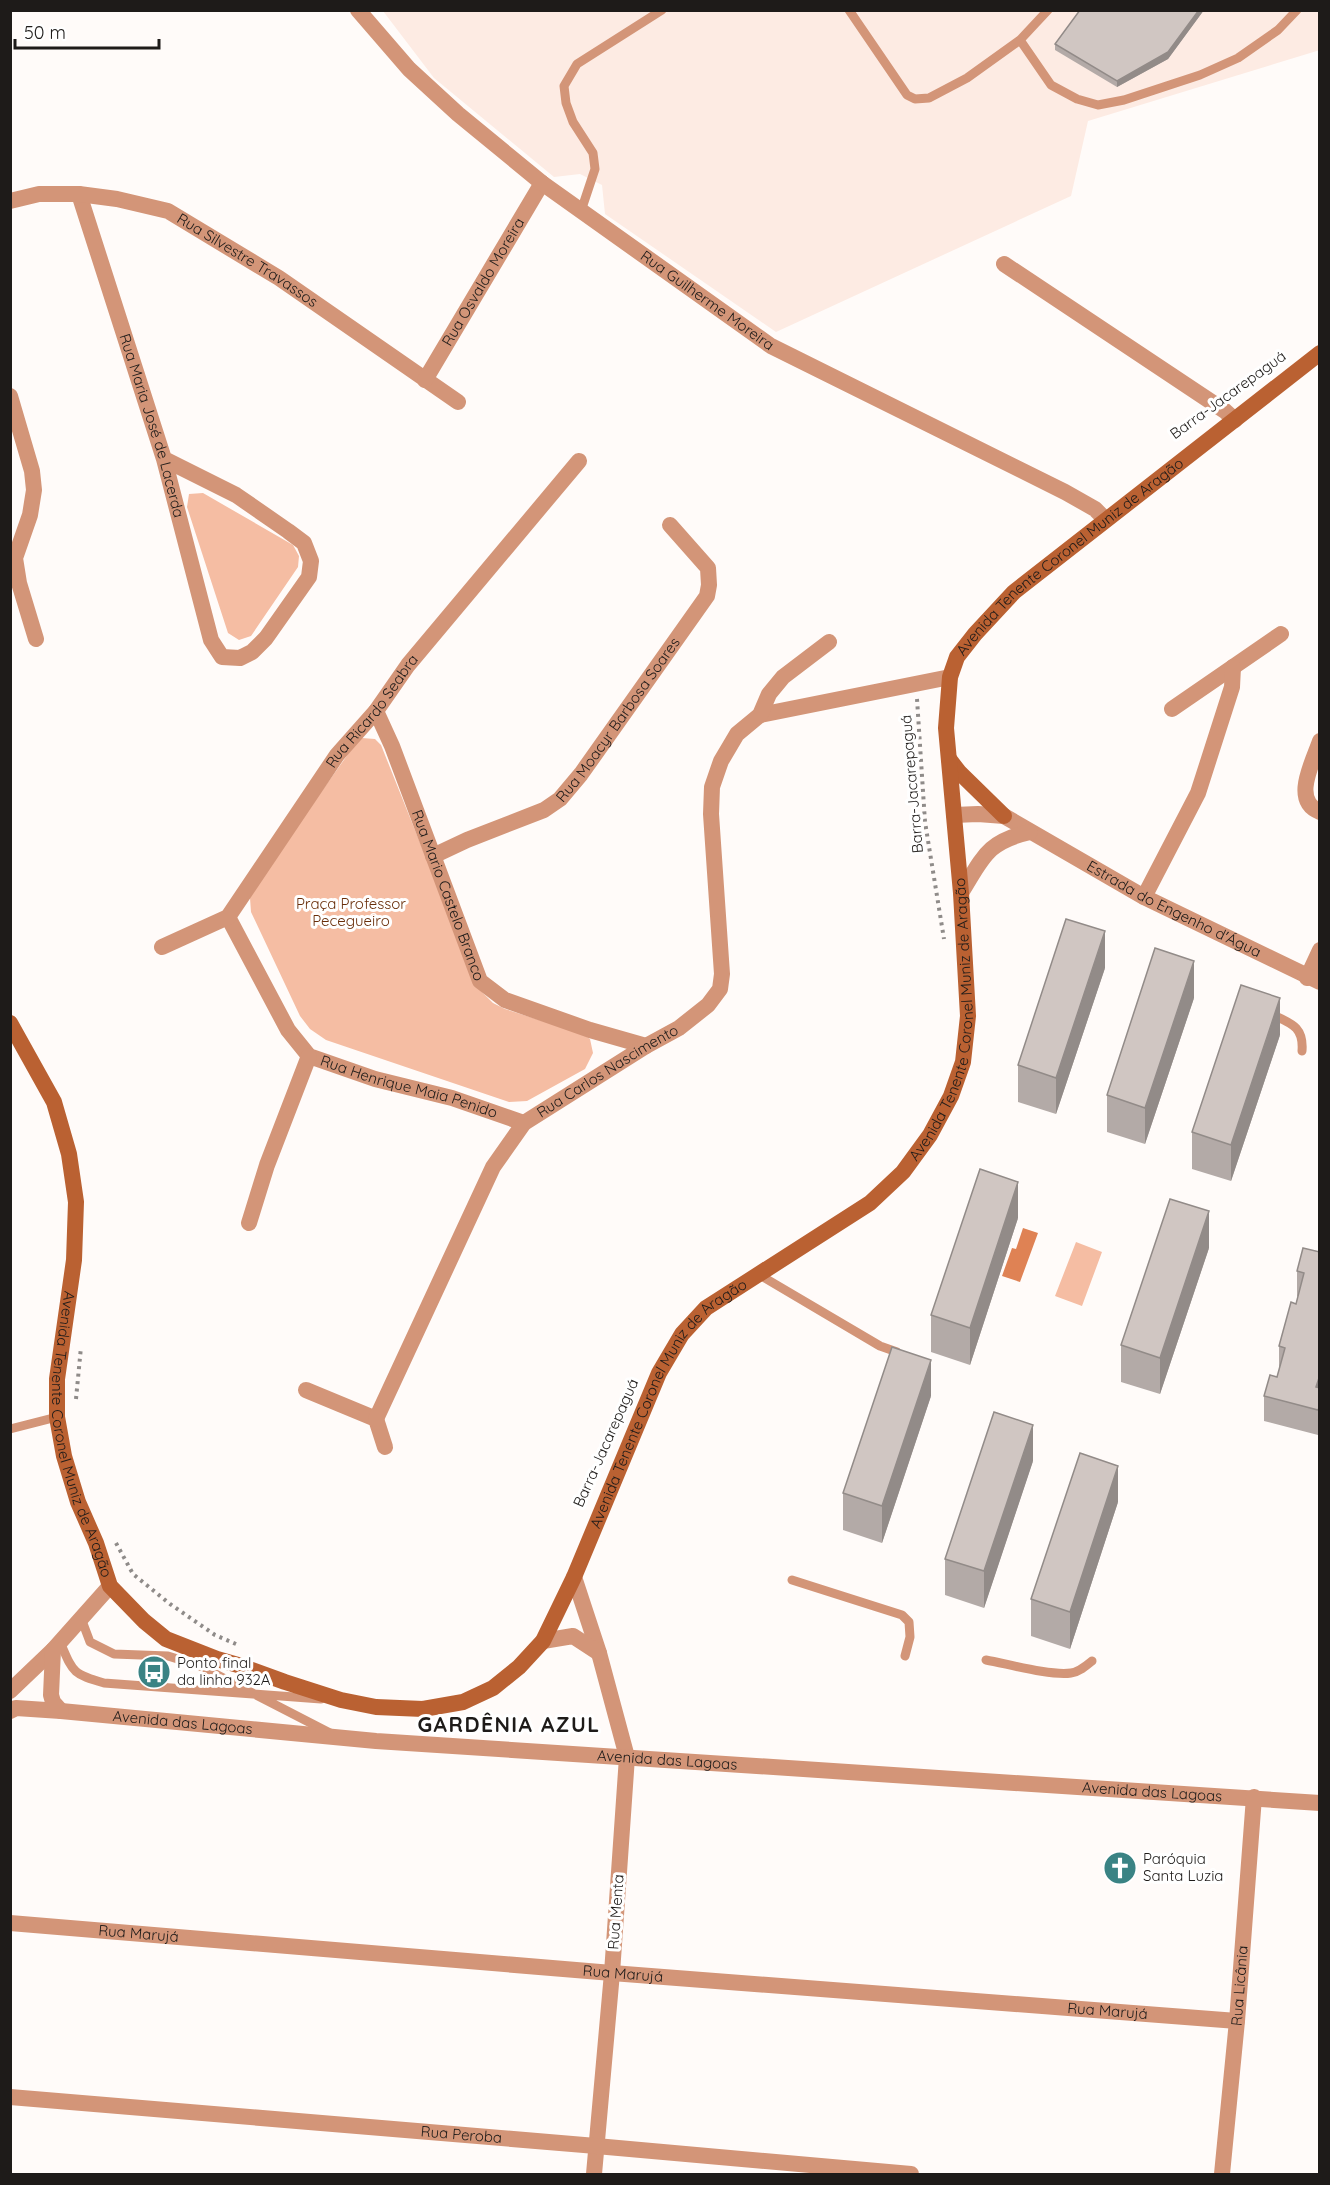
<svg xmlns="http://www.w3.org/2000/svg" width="1330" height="2185" font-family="Quicksand,sans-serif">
  <rect width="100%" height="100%" fill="#fffbf9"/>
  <!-- built -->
  <path fill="#fdebe3" d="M1319,10l1,40 -232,71 -17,75 -295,136 -171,-118 -3,-29 -22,-11 -26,3 -120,-99 -51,-67z"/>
  <!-- green -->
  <path fill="#f5bda3" d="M203,493l90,52 6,11 -1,11 -47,69 -12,4 -11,-7 -41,-126 2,-13z
    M362,738l13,1 6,6 97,243 15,15 12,6 78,25 7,5 3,14 -8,16 -58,32 -18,1 -183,-62 -16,-11 -10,-13 -49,-104 -1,-14 4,-12 102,-143z
    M1076,1242l26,10 -20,54 -27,-10z"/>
  <!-- water -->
  <path fill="#df8254" d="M1023,1228l15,5 -18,49 -18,-6 10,-28 4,1z"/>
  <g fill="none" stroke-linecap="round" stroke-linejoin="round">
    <!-- path -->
    <path stroke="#8f8b89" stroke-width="4" stroke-dasharray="3 4.5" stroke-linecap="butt" d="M917,699l8,123 19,117
      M76,1399l5,-52
      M116,1543l17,31 37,30 45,31 21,9"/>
    <!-- service -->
    <path stroke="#d39578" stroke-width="9" d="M849,10l58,85 8,4 14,-1 38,-20 53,-38 28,-30
      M1020,40l31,45 26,14 21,6 26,-5 76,-25 38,-17 40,-28 19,-20
      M581,211l14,-42 -2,-16 -20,-31 -7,-19 -2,-17 13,-22 85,-54
      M1271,1014c19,9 33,12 31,37
      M758,1274l122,72 17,6
      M10,1429l47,-12
      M792,1580l110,35 7,7 1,15 -5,19
      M81,1618l9,24 24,12 54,2 32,10 130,67
      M60,1642c13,30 12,32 44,41l217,16
      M986,1660c22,4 65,16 85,13 8,-1 15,-7 21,-12"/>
    <!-- minor -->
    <g stroke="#d39578" stroke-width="16">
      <path id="s1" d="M79,194l85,265 47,181 11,17 18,1 12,-6 14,-14 43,-61 2,-16 -7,-18 -16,-12 -52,-36 -72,-36"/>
      <path id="s2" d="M10,201l29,-7h40l38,5 51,12 111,67 179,124"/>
      <path d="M1004,264l221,147 10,9"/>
      <path id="s3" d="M425,380l117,-197"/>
      <path d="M10,396l22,75 2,19 -4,25 -15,43 4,25 17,56"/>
      <path d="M1172,709l109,-75"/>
      <path id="s4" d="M376,711l16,35 88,235 25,19 85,30 56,16"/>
      <path d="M760,715l190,-38"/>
      <path d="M1320,741c-7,21 -29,60 0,71"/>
      <path id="s5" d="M433,856l34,-16 77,-30 16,-11 21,-25 126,-178 2,-11 -1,-17 -38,-43"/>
      <path d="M1144,897l54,-104 34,-106 1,-20"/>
      <path id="s6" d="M228,917l60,113 21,26 66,23 77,19 72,25"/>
      <path id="s7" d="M162,947l66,-30 109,-162 39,-44 32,-46 171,-204"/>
      <path d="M1307,978l13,-28"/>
      <path d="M249,1223l18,-58 42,-109"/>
      <path d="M306,1390l70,29 9,28"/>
      <path id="s8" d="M376,1419l117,-252 31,-44 122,-77 33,-18 29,-23 12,-16 2,-15 -11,-160 1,-27 9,-26 16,-27 23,-19 9,-21 14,-17 46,-35"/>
      <path d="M574,1577l25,76 28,104 -15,216 -18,201"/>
      <path d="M543,1641l30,-5 26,17"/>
      <path d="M10,1691l43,-41"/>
      <path id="s9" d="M10,1711l6,-3 45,3 315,30 944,62"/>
      <path d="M61,1711l-8,-9 -2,-7 2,-45 57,-64"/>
      <path id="s10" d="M10,1923l602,50 625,48"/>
      <path id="s11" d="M10,2097l586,49 315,28"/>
      <path id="s12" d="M1222,2174l15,-153 17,-224"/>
    </g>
    <!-- tertiary -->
    <g stroke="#d39578" stroke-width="16">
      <path id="s13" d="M358,10l51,59 49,45 84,69 229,163 294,146 30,17 10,10"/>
      <path id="s14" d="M954,815l24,-1 26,2 140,81 176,85"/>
      <path d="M961,893c22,-35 25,-51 69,-61"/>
    </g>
    <!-- secondary -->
    <g stroke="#ba6132" stroke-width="16">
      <path d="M949,759l10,13 45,44"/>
      <path id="s15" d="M10,1023l44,79 15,52 7,48 -2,58 -17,119v38l7,39 14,46 18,41 14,43 34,35 22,18 51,20 21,6 47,17 56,18 35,7 47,2 40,-7 30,-14 26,-21 24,-26 31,-64 85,-204 23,-39 24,-26 164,-105 33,-31 27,-37 21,-39 12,-34 5,-46 -7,-123 -15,-165 4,-51 7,-20 18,-23 39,-42 306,-239"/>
    </g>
  </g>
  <!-- wall -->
  <path fill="#b3aaa7" d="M1080,10h124l-36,49 -51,28 -62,-37v-6z
    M1105,968l-49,146 -38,-12v-37z
    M1194,998l-49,146 -38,-12v-37z
    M1280,1035l-49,146 -39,-12v-37z
    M1018,1218l-48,147 -39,-13v-37z
    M1209,1248l-49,146 -39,-12v-37z
    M1320,1252v179l-2,4 -54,-14v-25l13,-19 2,-7v-24l17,-42 2,-7 -1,-1v-25z
    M931,1396l-49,147 -39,-13v-37z
    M1033,1461l-49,147 -39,-13v-36z
    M1118,1502l-48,147 -39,-13v-37z"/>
  <!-- shaded-wall -->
  <path fill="#928b88" d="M1199,10h5l-36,49 -51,28v-6z
    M1105,931v37l-49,146v-36z
    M1194,961v37l-49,146v-36z
    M1280,998v37l-49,146v-36z
    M1018,1182v36l-48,147v-37z
    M1209,1211v37l-49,146v-36z
    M931,1360v36l-49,147v-37z
    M1320,1375v25l-4,-13z
    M1320,1405v26l-2,4v-25z
    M1033,1425v36l-49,147v-37z
    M1118,1466v36l-48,147v-37z"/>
  <!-- building -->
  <path fill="#d0c6c2" stroke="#928b88" stroke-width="1.5" d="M1080,10h119l-31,42 -51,29 -62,-37z
    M1066,919l39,12 -49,147 -38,-13z
    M1155,948l39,13 -49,147 -38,-13z
    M1241,985l39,13 -49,147 -39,-13z
    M980,1169l38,13 -48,146 -39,-13z
    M1170,1199l39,12 -49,147 -39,-13z
    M1303,1248l17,4v123l-4,12 4,1v17l-2,5 -54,-14 6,-21 7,2 8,-29 -6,-2 12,-44 5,2 8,-31 -7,-2z
    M892,1347l39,13 -49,146 -39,-13z
    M994,1412l39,13 -49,146 -39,-12z
    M1080,1453l38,13 -48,146 -39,-13z"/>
  <!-- icons -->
  <defs>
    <symbol id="bus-disc" viewBox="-11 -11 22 22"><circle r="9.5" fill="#3a8384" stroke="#fff"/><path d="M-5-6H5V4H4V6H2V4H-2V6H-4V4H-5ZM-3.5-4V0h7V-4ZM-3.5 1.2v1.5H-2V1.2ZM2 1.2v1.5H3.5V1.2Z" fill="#fff"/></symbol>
    <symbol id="church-disc" viewBox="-11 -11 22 22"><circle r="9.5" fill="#3a8384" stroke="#fff"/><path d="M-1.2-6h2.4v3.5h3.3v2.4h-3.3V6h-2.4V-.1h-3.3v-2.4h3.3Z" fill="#fff"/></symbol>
  </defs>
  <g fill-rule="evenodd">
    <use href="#bus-disc" x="135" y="1653" width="38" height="38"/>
    <use href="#church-disc" x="1101" y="1849" width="38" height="38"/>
  </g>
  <g text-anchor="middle" stroke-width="6" stroke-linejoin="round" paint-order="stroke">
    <!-- street labels -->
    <g font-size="15" fill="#1e1b19" stroke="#fff">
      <text dy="5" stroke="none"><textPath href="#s2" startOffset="254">Rua Silvestre Travassos</textPath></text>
      <text dy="5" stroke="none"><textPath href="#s3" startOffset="114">Rua Osvaldo Moreira</textPath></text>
      <text dy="5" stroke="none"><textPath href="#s13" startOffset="456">Rua Guilherme Moreira</textPath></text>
      <text transform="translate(1228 395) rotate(-36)" y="5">Barra-Jacarepaguá</text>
      <text dy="5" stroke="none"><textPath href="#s1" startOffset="243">Rua Maria José de Lacerda</textPath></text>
      <text dy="5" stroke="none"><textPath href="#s15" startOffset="2373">Avenida Tenente Coronel Muniz de Aragão</textPath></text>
      <text dy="5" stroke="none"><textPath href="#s7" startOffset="324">Rua Ricardo Seabra</textPath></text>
      <text dy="5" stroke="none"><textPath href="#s5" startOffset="238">Rua Moacyr Barbosa Soares</textPath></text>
      <text transform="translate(912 784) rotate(-95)" y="5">Barra-Jacarepaguá</text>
      <text dy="5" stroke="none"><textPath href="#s4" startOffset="198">Rua Mario Castelo Branco</textPath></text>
      <text dy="5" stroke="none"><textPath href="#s14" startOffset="244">Estrada do Engenho d'Água</textPath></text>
      <text dy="5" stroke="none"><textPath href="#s15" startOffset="1851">Avenida Tenente Coronel Muniz de Aragão</textPath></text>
      <text dy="5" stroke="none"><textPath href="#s8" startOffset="430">Rua Carlos Nascimento</textPath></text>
      <text dy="5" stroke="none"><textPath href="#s6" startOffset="266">Rua Henrique Maia Penido</textPath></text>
      <text dy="5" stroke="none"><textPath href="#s15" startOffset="1347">Avenida Tenente Coronel Muniz de Aragão</textPath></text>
      <text dy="5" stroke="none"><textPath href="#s15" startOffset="430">Avenida Tenente Coronel Muniz de Aragão</textPath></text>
      <text transform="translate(606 1443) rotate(-66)" y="5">Barra-Jacarepaguá</text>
      <text dy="5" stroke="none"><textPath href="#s9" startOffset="174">Avenida das Lagoas</textPath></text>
      <text dy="5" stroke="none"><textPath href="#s9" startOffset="660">Avenida das Lagoas</textPath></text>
      <text dy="5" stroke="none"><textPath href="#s9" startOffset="1146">Avenida das Lagoas</textPath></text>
      <text transform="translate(616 1912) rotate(-86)" y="5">Rua Menta</text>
      <text dy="5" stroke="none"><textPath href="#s10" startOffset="129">Rua Marujá</textPath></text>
      <text dy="5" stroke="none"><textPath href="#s10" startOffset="615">Rua Marujá</textPath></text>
      <text dy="5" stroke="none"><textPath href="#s12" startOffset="189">Rua Licânia</textPath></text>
      <text dy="5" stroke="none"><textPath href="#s10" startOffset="1101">Rua Marujá</textPath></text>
      <text dy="5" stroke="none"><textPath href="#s11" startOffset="453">Rua Peroba</textPath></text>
    </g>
    <!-- park labels -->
    <g font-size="15" fill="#692e0a" stroke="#fff">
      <text x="351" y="909">Praça Professor<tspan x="351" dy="17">Pecegueiro</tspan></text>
    </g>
    <!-- poi labels -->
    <g font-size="15" fill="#1e1b19" stroke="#fff" text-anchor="start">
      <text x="177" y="1668">Ponto final<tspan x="177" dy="17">da linha 932A</tspan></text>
      <text x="1143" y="1864">Paróquia<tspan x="1143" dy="17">Santa Luzia</tspan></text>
    </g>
    <!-- district labels -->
    <g font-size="21" font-weight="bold" letter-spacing="1.5" fill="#1e1b19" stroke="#fff">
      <text x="509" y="1732">GARDÊNIA AZUL</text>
    </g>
  </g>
  <!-- border -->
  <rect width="1330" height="2185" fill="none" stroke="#1e1b19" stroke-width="24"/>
  <!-- scale -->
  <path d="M15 39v9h144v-9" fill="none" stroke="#1e1b19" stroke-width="3"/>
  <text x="24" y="39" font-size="18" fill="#1e1b19" stroke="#ffffff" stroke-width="4.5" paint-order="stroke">50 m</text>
</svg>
